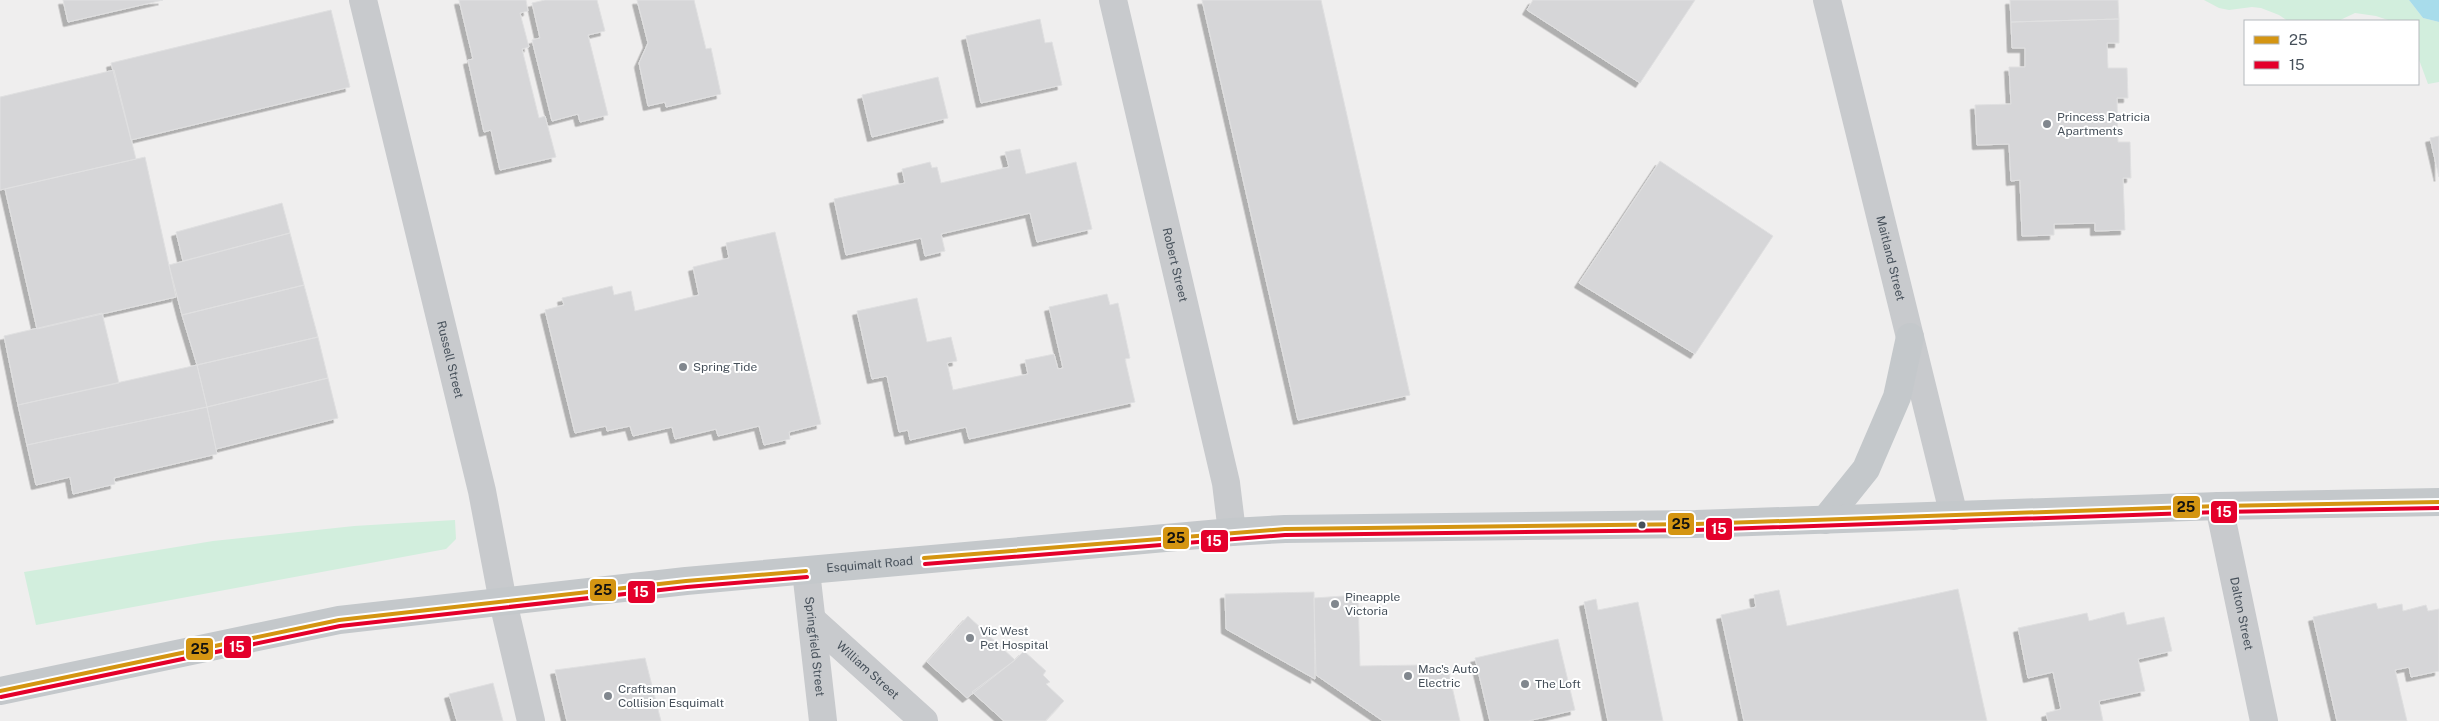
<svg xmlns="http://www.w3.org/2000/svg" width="2439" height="721" font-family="'Public Sans',sans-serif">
  <defs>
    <filter id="shadow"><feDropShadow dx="-4.5" dy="4.5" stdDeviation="0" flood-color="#0004"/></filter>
  </defs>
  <rect width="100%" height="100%" fill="#efeeee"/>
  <!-- green -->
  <path fill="#d2eedd" d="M2204,0h205l14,18 16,4v60l-11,2 -10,-27v-36h-27l-15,-5 -21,-3 -17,8h-50l-9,-6 -18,-7 -9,-1 -23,3 -10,-2z
    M455,520l1,19 -10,10 -410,76 -12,-53 189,-31 141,-15z"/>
  <!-- water -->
  <path fill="#a8dceb" d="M2409,0h30v22l-16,-4z"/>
  <!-- building -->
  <path fill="#d6d6d8" stroke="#e0e0e1" filter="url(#shadow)" d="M63,0h100l-95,22z
    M459,0h67l2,11 -8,2 9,34 -7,2 17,69 6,-2 11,41 -56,13 -9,-40 -7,2 -16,-72 5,-1z
    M545,0h52l8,31 -17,4 20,80 -28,7 -2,-8 -26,7 -20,-81 8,-2 -8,-35z
    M637,0h57l12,49 5,-1 10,46 -55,13 -1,-5 -17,4 -9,-43 9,-20z
    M1202,0h119l89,395 -112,25z
    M1533,0h162l-55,83 -113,-73z
    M2010,0h108l1,19 -108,3z
    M331,10l19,77 -219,53 -20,-77z
    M1040,19l5,24 7,-1 10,43 -81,18 -15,-67z
    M2119,19v24h-12l1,25h19l1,30h-11l1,44h12l1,36h-8l2,52 -30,1v-8l-41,1v11l-32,1 -2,-56 -9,1 -2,-37 -32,1 -2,-40 36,-1 -2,-37h16v-19h-13l-1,-26z
    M114,70l22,89 -136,31v-93z
    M938,77l10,41 -76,19 -10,-42z
    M2439,136v41l-9,-39z
    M1020,149l6,25 50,-12 16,67 -55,13 -7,-29 -89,21 4,17 -20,5 -4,-18 -75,17 -12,-56 71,-16 -3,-14 28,-7 2,6 5,-1 4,16 68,-16 -4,-15z
    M145,157l31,140 -139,32 -32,-140z
    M1660,161l113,75 -78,118 -116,-71z
    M282,203l8,30 -107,28 -7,-29z
    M775,232l46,192 -32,8 1,7 -26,6 -5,-19 -41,10 -2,-7 -41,10 -3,-12 -39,9 -3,-10 -23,5 -1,-5 -31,7 -30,-123 19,-5 -2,-7 50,-12 2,9 17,-4 4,20 64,-16 -6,-28 36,-9 -3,-15z
    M290,233l14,52 -122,30 -13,-50z
    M304,285l14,52 -121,28 -15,-50z
    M1107,294l3,11 8,-2 12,55 -5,1 10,43 -166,37 -3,-12 -56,13 -2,-10 -9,2 -12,-56 -15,3 -15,-68 60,-13 10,44 24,-5 6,24 -10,2 6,27 75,-16 -3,-14 29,-6 4,15 5,-1 -14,-61z
    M102,313l17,70 -101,22 -14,-69z
    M318,337l10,41 -121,29 -10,-42z
    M197,365l10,42 -180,38 -9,-40z
    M328,378l10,40 -122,31 -9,-42z
    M207,407l10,47 -103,24 1,6 -42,10 -3,-17 -34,8 -9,-40z
    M1958,589l29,132h-243l-23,-106 35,-8 -2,-12 25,-5 8,36z
    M1314,592l1,87 -89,-50 -1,-35z
    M1358,595l2,71 58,-1 1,6 28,-6 13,56h-77l-67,-46 -2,-77z
    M1596,599l2,11 40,-8 25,119h-55l-24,-119z
    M2376,603l2,6 24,-5 1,7 23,-6 2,6 11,-2v62l-28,6 -2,-10 -14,3 12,51h-70l-24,-104z
    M2124,612l3,13 37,-8 8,34 -34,8 7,32 -46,10 4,20h-55l-2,-8 15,-4 -8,-37 -25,6 -10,-50 69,-15 2,8z
    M968,616l47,44 -48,38 -40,-36z
    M1558,639l17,71 -47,11h-38l-15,-63z
    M1024,651l22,20 -3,4 7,7 -4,2 18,17 -19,20h-41l-32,-29 43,-32z
    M645,658l16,63h-94l-12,-51z
    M493,683l10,38h-46l-8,-27z"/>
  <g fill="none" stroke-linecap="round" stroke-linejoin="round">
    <!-- minor -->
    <g stroke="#c8cacd" stroke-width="28">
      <path id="s1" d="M363,0l119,491 21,111 28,119"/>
      <path id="s2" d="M1113,0l113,483 6,49"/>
      <path id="s3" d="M1827,0l127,516"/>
      <path id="s4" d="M2219,506l45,215"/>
      <path id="s5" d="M806,571l17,150"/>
      <path id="s6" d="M812,620l112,101"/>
    </g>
    <!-- major -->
    <g stroke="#c4c8cb" stroke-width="28">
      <path d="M1825,520l41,-51 31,-72 13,-60"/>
      <path id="s7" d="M0,691l339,-71 347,-39 546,-49 53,-3 411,-5 523,-18 220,-4"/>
    </g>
    <defs>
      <path id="bus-1" d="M924,558l361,-29 411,-5 523,-18 220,-4
        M0,691l339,-71 347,-39 120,-10"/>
      <path id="bus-2" d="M925,564l360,-29 411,-5 523,-18 220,-4
        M1,697l339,-71 347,-39 120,-10"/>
    </defs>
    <!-- bus-1 casing -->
    <use href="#bus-1" stroke="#fff" stroke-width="8"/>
    <!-- bus-2 casing -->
    <use href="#bus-2" stroke="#fff" stroke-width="8"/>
    <!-- bus-1 -->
    <use href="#bus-1" stroke="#d49512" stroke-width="4"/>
    <!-- bus-2 -->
    <use href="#bus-2" stroke="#e4002b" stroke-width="4"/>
  </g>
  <!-- markers -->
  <g fill="#81878e" stroke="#fff" stroke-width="2">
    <circle cx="2047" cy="124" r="5"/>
    <circle cx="683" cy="367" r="5"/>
    <circle cx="1335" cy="604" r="5"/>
    <circle cx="970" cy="638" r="5"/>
    <circle cx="1408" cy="676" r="5"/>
    <circle cx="1525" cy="684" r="5"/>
    <circle cx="608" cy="696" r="5"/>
  </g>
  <circle fill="#46505a" stroke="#fff" stroke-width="2" cx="1642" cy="525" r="4.5"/>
  <g text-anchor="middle" stroke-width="4" stroke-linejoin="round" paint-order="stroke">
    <!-- poi labels -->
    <g font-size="12" fill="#46505a" stroke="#fff" text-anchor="start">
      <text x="2057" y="121">Princess Patricia<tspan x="2057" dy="14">Apartments</tspan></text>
      <text x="693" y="371">Spring Tide</text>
      <text x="1345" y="601">Pineapple<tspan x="1345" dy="14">Victoria</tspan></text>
      <text x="980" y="635">Vic West<tspan x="980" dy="14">Pet Hospital</tspan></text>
      <text x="1418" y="673">Mac's Auto<tspan x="1418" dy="14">Electric</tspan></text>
      <text x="1535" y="688">The Loft</text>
      <text x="618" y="693">Craftsman<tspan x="618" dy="14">Collision Esquimalt</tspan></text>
    </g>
    <!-- street labels -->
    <g font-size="12" fill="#46505a" stroke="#fff">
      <text dy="4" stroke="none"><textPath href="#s3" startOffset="266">Maitland Street</textPath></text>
      <text dy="4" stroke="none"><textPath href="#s2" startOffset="272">Robert Street</textPath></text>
      <text dy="4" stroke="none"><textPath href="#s1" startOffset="370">Russell Street</textPath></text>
      <text dy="4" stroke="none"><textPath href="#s7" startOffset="880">Esquimalt Road</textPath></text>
      <text dy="4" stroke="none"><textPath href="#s4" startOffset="110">Dalton Street</textPath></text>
      <text dy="4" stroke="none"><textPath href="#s5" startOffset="76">Springfield Street</textPath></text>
      <text dy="4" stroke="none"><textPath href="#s6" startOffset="75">William Street</textPath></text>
    </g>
  </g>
  <g stroke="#fff" stroke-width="2">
    <rect x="2172" y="495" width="29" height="24" rx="5" fill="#d49512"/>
    <rect x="2210" y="500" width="28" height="24" rx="5" fill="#e4002b"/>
    <rect x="1667" y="512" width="28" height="24" rx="5" fill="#d49512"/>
    <rect x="1705" y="517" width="28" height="24" rx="5" fill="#e4002b"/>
    <rect x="1162" y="526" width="28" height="24" rx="5" fill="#d49512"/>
    <rect x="1200" y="529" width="29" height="24" rx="5" fill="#e4002b"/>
    <rect x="589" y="578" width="28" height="24" rx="5" fill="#d49512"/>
    <rect x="627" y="580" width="29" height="24" rx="5" fill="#e4002b"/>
    <rect x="223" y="635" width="29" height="24" rx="5" fill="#e4002b"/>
    <rect x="185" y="637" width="29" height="24" rx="5" fill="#d49512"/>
  </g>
  <g font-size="14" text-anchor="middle" font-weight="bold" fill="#fff">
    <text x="2224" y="517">15</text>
    <text x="1719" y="534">15</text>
    <text x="1214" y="546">15</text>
    <text x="641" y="597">15</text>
    <text x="237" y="652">15</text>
  </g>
  <g font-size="14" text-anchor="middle" font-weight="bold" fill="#111">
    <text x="2186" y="512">25</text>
    <text x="1681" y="529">25</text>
    <text x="1176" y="543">25</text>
    <text x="603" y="595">25</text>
    <text x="200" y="654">25</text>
  </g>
  <!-- legend -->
  <rect x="2244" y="20" width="175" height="65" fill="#ffffff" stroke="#b5b9bd"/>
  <rect x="2254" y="36" width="25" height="8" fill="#d49512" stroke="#b5b9bd"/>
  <text x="2289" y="45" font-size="15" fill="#46505a">25</text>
  <rect x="2254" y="61" width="25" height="8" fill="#e4002b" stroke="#b5b9bd"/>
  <text x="2289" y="70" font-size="15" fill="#46505a">15</text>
</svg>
